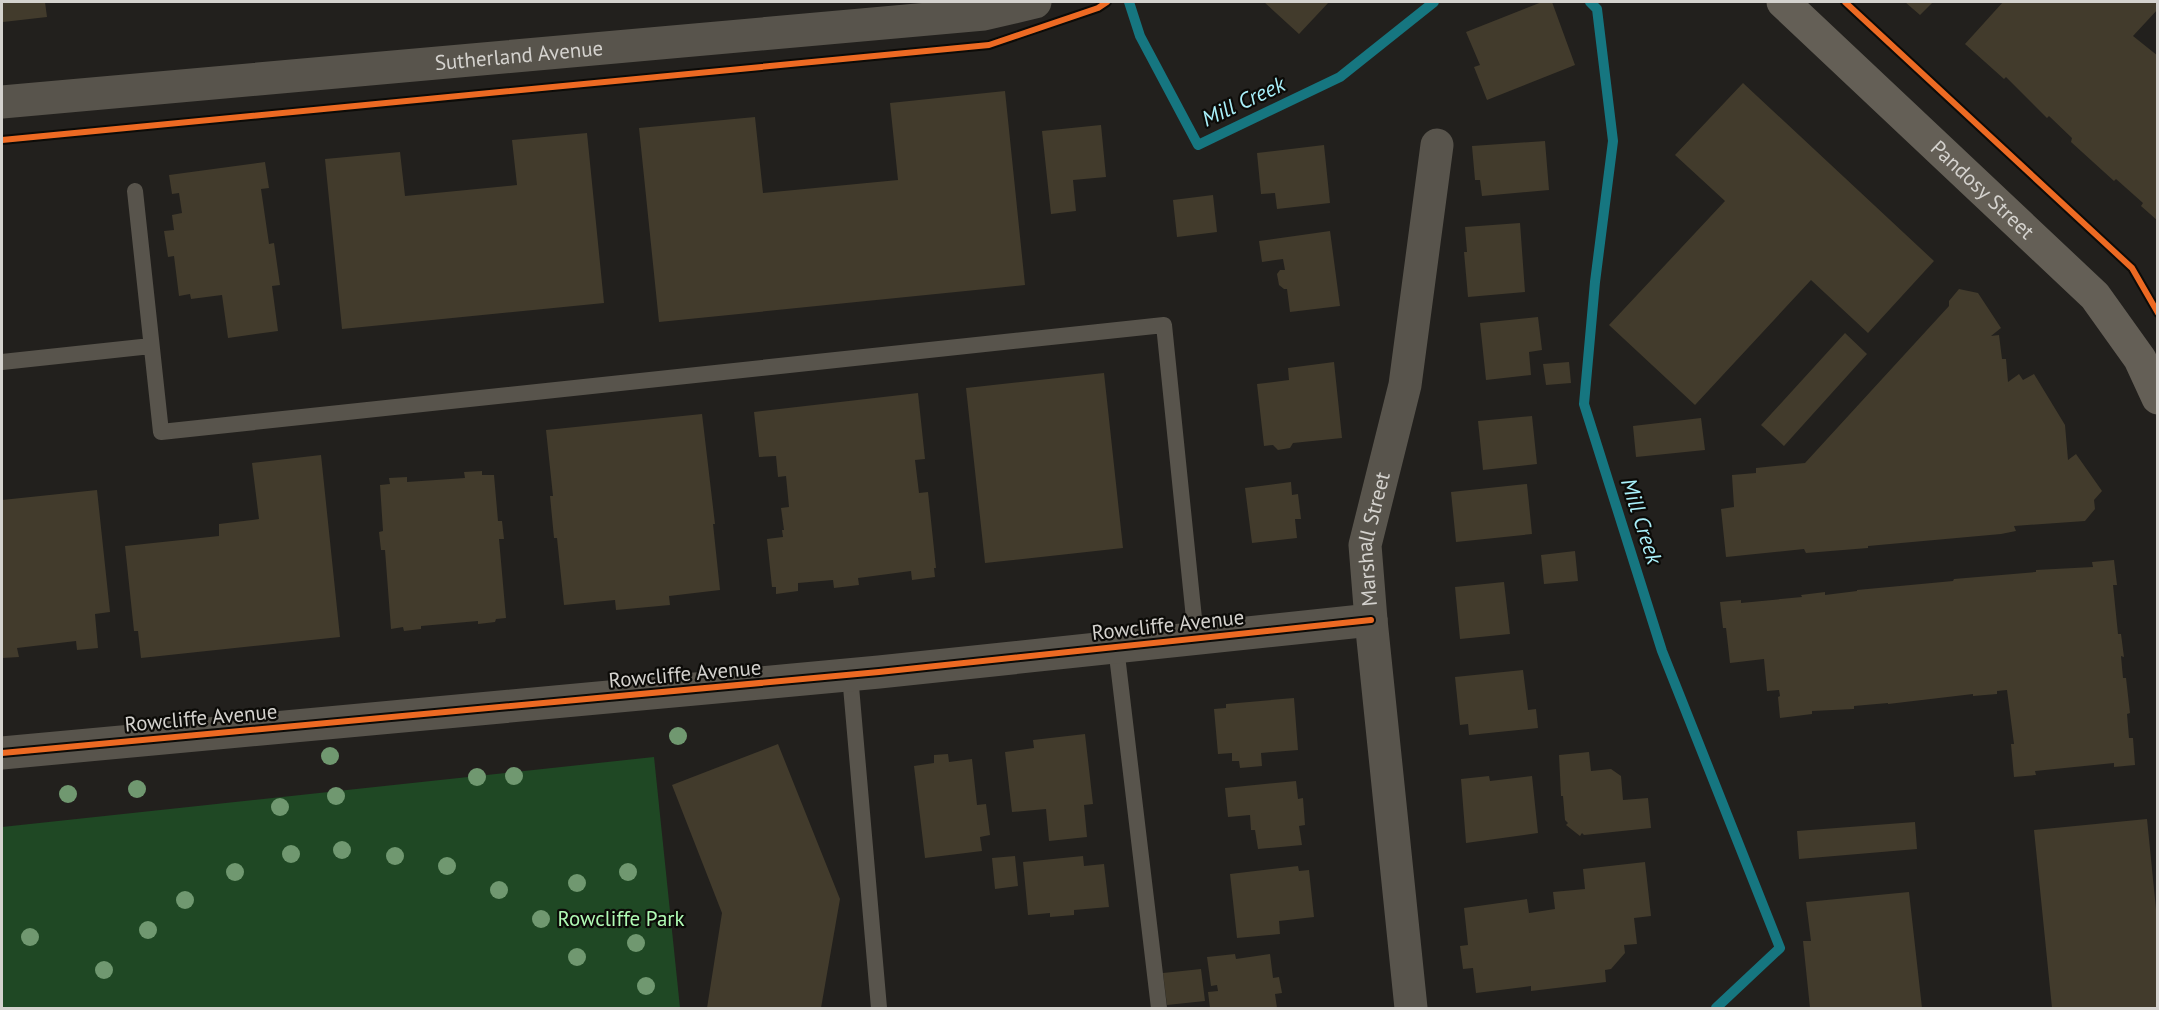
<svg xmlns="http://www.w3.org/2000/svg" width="2159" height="1010" font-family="'PT Sans',sans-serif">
  <rect width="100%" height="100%" fill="#22201d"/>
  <!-- green -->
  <path fill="#1f4824" d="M654,757l26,251h-678v-181z"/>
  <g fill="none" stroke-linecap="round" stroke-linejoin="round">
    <!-- stream -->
    <path stroke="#167680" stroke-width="10" d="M1129,2l11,34 58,109 142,-68 94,-75
      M1590,2l7,7 16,132 -18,141 -11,122 78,247 118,297 -64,60"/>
  </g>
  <!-- building -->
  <path fill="#423b2c" d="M2,2h43l2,15 -44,5z
    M1264,2h65l-30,32z
    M1542,2h10l23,63 -88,35 -13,-33 6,-2 -14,-33z
    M1905,2h28l-13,13z
    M2003,2h155v7l-25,27 25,20v165l-17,-15 2,-3 -27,-24 -2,2 -43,-39 1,-4 -23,-22 -2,2 -41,-41 -2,2 -39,-35z
    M1743,83l191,178 -66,72 -57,-53 -116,125 -86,-80 116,-124 -50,-46z
    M1005,91l20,194 -366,37 -20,-194 116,-11 8,76 135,-13 -8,-77z
    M1101,125l5,52 -33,3 3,31 -25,3 -9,-83z
    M587,133l17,170 -262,26 -17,-170 75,-7 5,44 112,-11 -5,-45z
    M1545,141l4,49 -67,6 -2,-16h-5l-3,-34z
    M1324,145l6,58 -53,6 -2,-16 -14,1 -4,-41z
    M265,162l4,26 -8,1 8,55 5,-1 6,42 -8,1 6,45 -50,7 -6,-43 -31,4 -1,-5 -11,2 -5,-40 -6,1 -4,-26 10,-1 -2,-15 10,-2 -3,-20 -7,1 -3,-19z
    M1213,195l4,37 -40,5 -4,-37z
    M1520,223l5,69 -57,5 -4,-45h3l-2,-25z
    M1330,231l10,75 -50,6 -3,-23h-3l-5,-4 -2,-11 3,-4h5l-2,-11 -21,3 -3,-21z
    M1959,289l19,4 23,35 -10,8 8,-1 3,24h4l2,23 11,-8 4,6 11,-6 31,51 3,35 8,-6 26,37 -8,9 1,9 -10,12 -71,5 2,5 -15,3 -133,12v2l-62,5 -2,-4 -78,8 -5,-48 13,-2 -2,-32 24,-2v-5l49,-5 144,-157v-5z
    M1538,317l4,33 -13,2 2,23 -45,5 -6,-57z
    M1845,333l22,21 -83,92 -23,-21z
    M1334,362l8,76 -49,5 -3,5 -12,2 -5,-5 -9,1 -7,-62 32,-4 -1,-12z
    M1569,362l2,21 -25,2 -3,-21z
    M1104,373l19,175 -138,15 -19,-175z
    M918,393l7,66 -10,1 4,33 9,-1 8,76h-2l1,9 -23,3 -1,-9 -53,7 1,7 -25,3 -1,-8 -35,3v8l-22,3v-7h-4l-5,-48 16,-2 -1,-7h2l-3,-22 8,-1 -3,-31 -8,1 -2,-21 -17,1 -5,-45z
    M702,414l13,110h-2l7,66 -51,6 1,9 -54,5 -1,-10 -51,5 -7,-67h-3l-4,-42h3l-7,-66z
    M1532,416l5,48 -54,6 -5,-49z
    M1701,418l4,32 -69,7 -3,-31z
    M321,455l19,182 -199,21 -3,-27h-4l-9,-85 94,-10v-12l40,-5 -7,-56z
    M482,471v4h12l4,46h4l2,18h-5l7,79 -10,1 -1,3 -17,2v-3l-57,5v3l-17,2 -1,-4 -12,2 -6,-79h-4l-2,-18 4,-1 -3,-46 10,-1 -1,-6 18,-1v5l58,-4 -1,-6z
    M1291,482l1,13 6,-1 3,25h-6l2,19 -45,5 -7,-55z
    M1527,484l5,50 -76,8 -5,-50z
    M97,490l13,122 -15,2 3,34 -21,2 -1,-9 -59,7 2,9 -17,1v-158z
    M1575,551l3,30 -34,3 -3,-29z
    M2114,560l3,25h-4l5,49h3l3,23 -3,-1 2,22h3l4,35 -3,1 2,24h4l2,27 -21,2v-4l-79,8 1,4 -22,2 -3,-33h3l-7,-54 -10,1v3l-24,2v-2l-85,10v-1l-34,3v3l-42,2v3l-32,4 -2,-21 2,-1 -1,-6 -12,1 -3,-32 -34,4 -4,-35h-3l-3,-26 21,-2v3l61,-6 -1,-2 24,-3v3l32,-4v-1l96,-9 1,-2 82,-7v-2l57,-3 -1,-5z
    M1504,582l6,52 -50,5 -5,-52z
    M1523,670l5,40 8,-1 2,19 -69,7 -1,-11 -8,1 -5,-48z
    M1294,698l4,52 -37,3 1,13 -22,2 -1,-7h-7v-8l-14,1 -4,-45 12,-1v-4z
    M1085,734l8,70 -9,1 3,32 -38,4 -3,-32 -34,3 -7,-60 29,-4 -1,-8z
    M778,744l62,155 -19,109h-114l15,-95 -50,-128z
    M1589,752l2,19 20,-2 10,7 2,24 25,-2 3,30 -67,7 -2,-2 -2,3 -14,-11 2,-2 -3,-3 -2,-24h-2l-2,-41z
    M948,754l1,8 23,-3 5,46 9,-1 4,31 -10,2 2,14 -57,7 -11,-92 20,-3v-8z
    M1489,776l1,5 42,-5 6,57 -72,10 -5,-64z
    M1296,781l2,18 5,-1 2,27 -6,1 3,19 -44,4 -3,-19h-4l-1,-15 -22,2 -3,-29z
    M2147,819l11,110v79h-106l-18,-178z
    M1915,822l2,27 -118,10 -2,-28z
    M1015,856l3,30 -23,3 -3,-31z
    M1083,856l1,10 20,-2 5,43 -35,3v5l-24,2v-4l-22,2 -5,-53z
    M1645,862l6,54 -17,2 3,26 -13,1 1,8 -14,16 -6,1 1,12 -75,9v-5l-55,7 -3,-25 -10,1 -3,-23 8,-1 -4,-37 63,-9 2,14 26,-4 -2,-17 32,-3 -2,-20z
    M1298,866l1,5 10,-1 5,47 -35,4 1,13 -43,4 -7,-64z
    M1909,892l13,116h-112l-7,-67h8l-5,-39z
    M1235,954l1,5 34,-5 3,24 6,-1 3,16 -7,1 2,14h-67l-2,-16 10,-1 -1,-6 -6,1 -4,-29z
    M1201,969l4,32 -38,4 -4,-32z"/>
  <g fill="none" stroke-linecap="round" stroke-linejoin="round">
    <!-- service -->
    <path stroke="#58544c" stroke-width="16" d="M135,191l26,241 1003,-107 32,313
      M2,362l149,-16
      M1116,647l43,361
      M850,675l29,333"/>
    <!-- minor -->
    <g stroke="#58544c" stroke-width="33">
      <path d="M2,753l877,-81 492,-52"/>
      <path id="s1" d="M1411,1008l-40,-388 -6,-75 40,-160 32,-240"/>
    </g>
    <!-- tertiary -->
    <path stroke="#58544c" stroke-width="33" id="s2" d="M2,102l982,-88 51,-12"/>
    <!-- secondary -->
    <path stroke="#645f56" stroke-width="33" id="s3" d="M1783,2l312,294 45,63 18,39"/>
    <defs>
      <path id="cycleway" d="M1845,2l287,266 26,45
        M2,140l987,-95 109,-37 9,-6
        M2,753l877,-81 492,-52"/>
    </defs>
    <!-- cycleway casing -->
    <use href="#cycleway" stroke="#0c0b08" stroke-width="10"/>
    <!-- cycleway -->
    <use href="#cycleway" stroke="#ed6a23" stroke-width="6"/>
  </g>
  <!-- trees -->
  <g fill="#709870">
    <circle cx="678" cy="736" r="9"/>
    <circle cx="330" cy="756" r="9"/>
    <circle cx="514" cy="776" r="9"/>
    <circle cx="477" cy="777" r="9"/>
    <circle cx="137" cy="789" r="9"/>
    <circle cx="68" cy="794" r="9"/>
    <circle cx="336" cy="796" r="9"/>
    <circle cx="280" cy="807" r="9"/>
    <circle cx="342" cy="850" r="9"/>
    <circle cx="291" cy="854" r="9"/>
    <circle cx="395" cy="856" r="9"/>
    <circle cx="447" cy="866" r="9"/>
    <circle cx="235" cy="872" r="9"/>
    <circle cx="628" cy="872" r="9"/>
    <circle cx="577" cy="883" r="9"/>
    <circle cx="499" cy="890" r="9"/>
    <circle cx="185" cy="900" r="9"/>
    <circle cx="541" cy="919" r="9"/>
    <circle cx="148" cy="930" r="9"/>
    <circle cx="30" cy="937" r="9"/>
    <circle cx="636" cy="943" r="9"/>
    <circle cx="577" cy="957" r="9"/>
    <circle cx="104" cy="970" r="9"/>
    <circle cx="646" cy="986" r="9"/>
  </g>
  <g text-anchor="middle" stroke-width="4.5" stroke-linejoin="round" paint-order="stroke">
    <!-- street labels -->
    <g font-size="21" fill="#d4d2ce" stroke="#0c0b08">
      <text dy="7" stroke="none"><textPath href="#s2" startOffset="519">Sutherland Avenue</textPath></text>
      <text dy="7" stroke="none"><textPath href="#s3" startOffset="274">Pandosy Street</textPath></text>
      <text dy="7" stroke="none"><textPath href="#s1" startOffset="472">Marshall Street</textPath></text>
      <text transform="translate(1168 625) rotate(-6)" y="7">Rowcliffe Avenue</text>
      <text transform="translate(685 674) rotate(-5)" y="7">Rowcliffe Avenue</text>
      <text transform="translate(201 718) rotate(-5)" y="7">Rowcliffe Avenue</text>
    </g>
    <!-- park labels -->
    <g font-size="21" fill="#b0fab4" stroke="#0c0b08">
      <text x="621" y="926">Rowcliffe Park</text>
    </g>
    <!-- water labels -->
    <g font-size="22" font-style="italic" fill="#a9f0fa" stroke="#0c0b08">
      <text transform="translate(1243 101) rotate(-25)" y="8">Mill Creek</text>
      <text transform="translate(1642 521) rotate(72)" y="8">Mill Creek</text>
    </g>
  </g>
  <!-- border -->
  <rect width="2159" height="1010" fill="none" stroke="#d4d2ce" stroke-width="6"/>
</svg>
